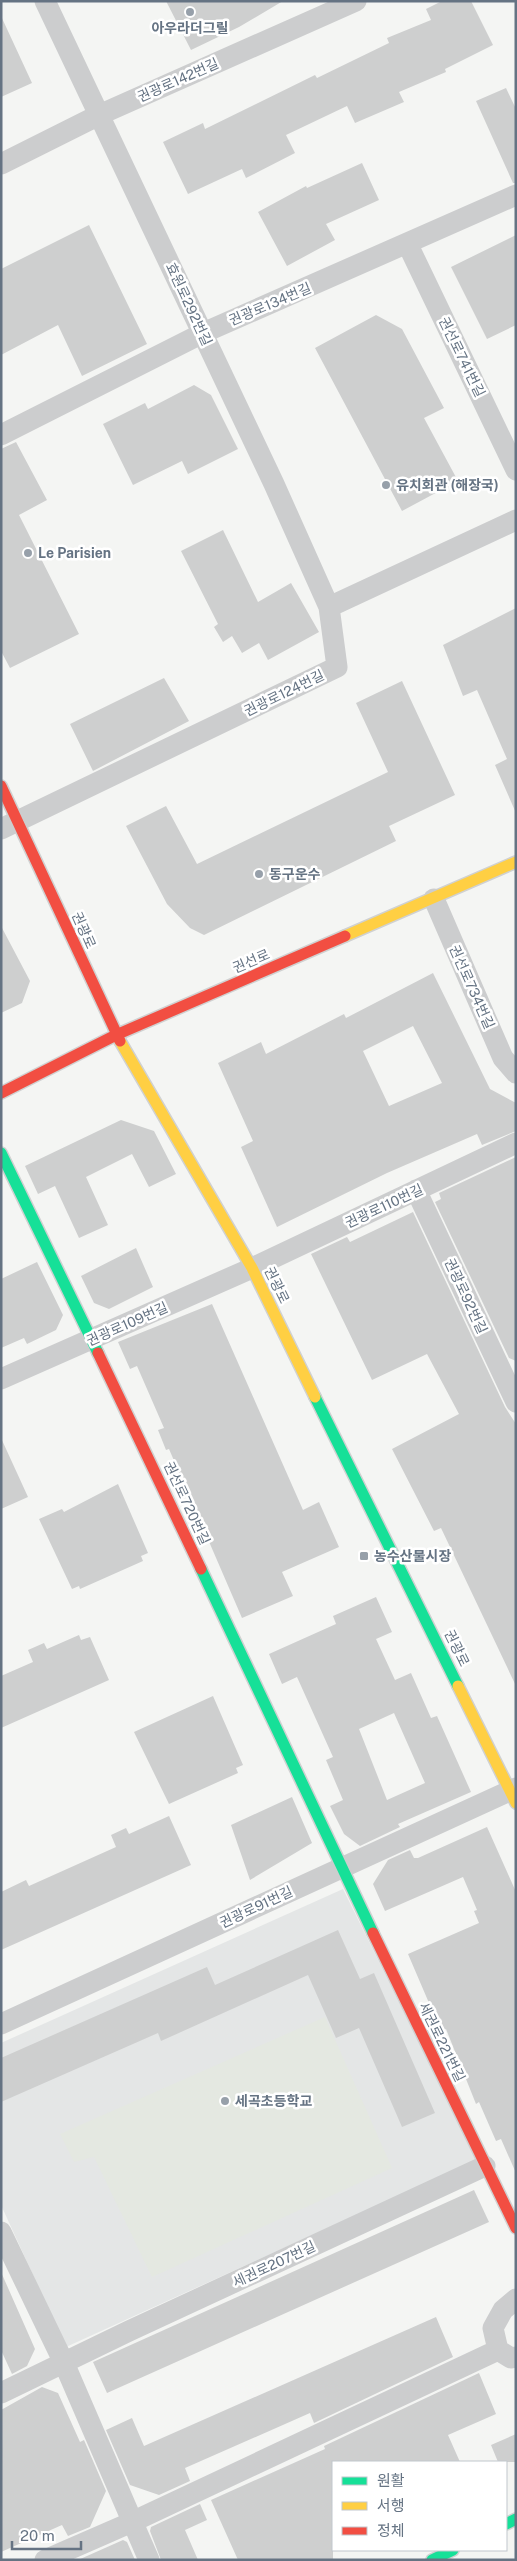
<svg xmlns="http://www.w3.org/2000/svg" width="517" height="2561" font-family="'Public Sans','Noto Sans KR',sans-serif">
  <rect width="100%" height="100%" fill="#f4f5f3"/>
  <!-- built -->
  <path fill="#e4e6e6" d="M343,1889l134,271 -411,187 -65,-142v-162z"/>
  <!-- green -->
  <path fill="#e4e8e1" d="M325,2017l67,151 -240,109 -58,-120 -20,5 -14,-28z"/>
  <!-- building -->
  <path fill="#cecfcf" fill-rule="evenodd" d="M166,1h117l-44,26 -48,23z
    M442,1h29l22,44 -48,24 1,3 -47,20 5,10 -49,21 -8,-17 -61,29 9,18 -49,25 -4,-9 -54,25 -25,-52 40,-19 2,6 110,-54 2,3 72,-35 -2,-5 44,-18 -5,-11z
    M1,16l31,67 -31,14z
    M506,88l10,21v74h-3l-37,-82z
    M362,163l17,37 -53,24 9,16 -48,26 -29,-54 48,-26 1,2z
    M89,225l58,119 -65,32 -24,-51 -57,30v-86z
    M516,235v90l-29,14 -36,-72z
    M376,315l26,14 42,79 -20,10 34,63 -56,30 -87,-163z
    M194,385l17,10 27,54 -50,25 -6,-13 -49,24 -30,-61 42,-21 3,6z
    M16,442l31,58 -28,15 60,119 -69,34 -9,-17v-202z
    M223,530l35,72 33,-19 28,49 -51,28 -9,-17 -17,10 -10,-17 -9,6 -9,-15 4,-3 -37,-73z
    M516,608v205l-21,-48 12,-6 -30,-69 -14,6 -20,-51z
    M164,678l25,43 -96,50 -23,-47z
    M402,681l53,114 -66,31 7,15 -192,94 -14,-7 -23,-24 -41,-78 40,-20 31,58 191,-92 -32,-69z
    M1,926l29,55 -8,22 -21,10z
    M433,973l57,116 26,14v28l-34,14 -5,-11 -90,39 -110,54 -36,-80 12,-6 -35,-78 43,-21 5,12 78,-40 2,4zM413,1026l29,57 -53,23 -26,-55z
    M121,1120l33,11 22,43 -27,13 -17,-33 -46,23 22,48 -29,13 -24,-52 -17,8 -13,-28z
    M516,1157v204l-7,-3 -74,-156 6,-3 -2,-6z
    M413,1212l92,195 11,17v262l-75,-158 -7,3 -42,-82 67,-35 -32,-60 -55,26 -61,-126 36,-17 3,5z
    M136,1248l17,39 -44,22 -15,-6 -13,-27z
    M37,1262l26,53 -7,15 -29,14 -3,-6 -23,10v-69z
    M212,1304l91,206 16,-8 20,45 -57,25 11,24 -51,22 -73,-169 -3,1 -8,-20 6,-2 -27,-62 -7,3 -12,-27z
    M1,1438l27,59 -27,12z
    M118,1484l30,69 -7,3 2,5 -63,28 -1,-3 -7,3 -33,-70 23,-10 2,3z
    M376,1597l16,35 -16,7 19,41 16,-7 20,45 6,-2 34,76 -73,32 2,3 -40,19 -16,-12 -14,-28 13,-6 -17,-40 7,-3 -36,-80 -15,7 -13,-30 67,-30 -3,-8zM394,1713l31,70 -38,17 -28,-71z
    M79,1635l2,5 9,-3 19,43 -108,48v-52l32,-14 -5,-12 16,-7 3,6z
    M213,1696l30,69 -7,3 2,5 -69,31 -35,-72z
    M292,1797l20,46 -62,37 -19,-55z
    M169,1816l22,49 -190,85v-58l25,-12 3,6 87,-39 -5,-12 15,-7 3,6z
    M487,1827l29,65v281l-15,-34 -5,2 -17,-39 -3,2 -30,-75 -5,2 -33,-77 71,-31 -5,-12 3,-1 -14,-33 -78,34 -12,-27 15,-24 22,-10 4,8h4z
    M338,1930l22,49 14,-6 61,140 -33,14 -43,-99 -23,10 -28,-63 -147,66 -3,-8 -157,69v-44l206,-91 8,18z
    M474,2190l15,32 -382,171 -14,-31z
    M1,2272l34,77 -8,17 -15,8 -11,-24z
    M436,2317l17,40 -139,66 -4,-10 -125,55 5,13 -31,14 -29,-10 -24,-55 26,-12 12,28z
    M479,2373l17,41 -48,21 12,27h-127v98h-95l-27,-60 114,-51 -1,-3z
    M42,2387l16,6 22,49 4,-2 22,51 -16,36 -22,9 -6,-11 -61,27v-142z
    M516,2434v28h-18l-7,-17z
    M200,2504l7,16 -22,10 13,30h-37l-11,-29 1,-4z
    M123,2540l4,2 8,18h-57z"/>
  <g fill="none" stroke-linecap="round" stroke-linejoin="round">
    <defs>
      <path id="fast" d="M1,1153l97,200
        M315,1397l143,289
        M201,1569l172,364
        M506,2524l10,-5
        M432,2560l21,-10"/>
      <path id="slow" d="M345,936l171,-74
        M120,1041l132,227 63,129
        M458,1686l58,117"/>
      <path id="jam" d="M1,786l119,255
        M1,1093l115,-58 229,-99
        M98,1353l103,216
        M373,1933l143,295"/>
    </defs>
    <!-- fast casing -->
    <use href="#fast" stroke="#d0d1d1" stroke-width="14"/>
    <!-- slow casing -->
    <use href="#slow" stroke="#d0d1d1" stroke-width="14"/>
    <!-- jam casing -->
    <use href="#jam" stroke="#d0d1d1" stroke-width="14"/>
    <!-- street -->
    <path stroke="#cccdce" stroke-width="21" d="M45,1l229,483 55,123
      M1,164l98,-49 257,-114
      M408,245l108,225
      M1,435l202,-102 313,-138
      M1,829l336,-162 -8,-60 187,-87
      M434,899l69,159 13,15
      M416,1190l100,212
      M1,1379l251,-111 264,-125
      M1,2024l515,-236
      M1,2232l63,131 85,197
      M516,2299l-13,11 -10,18 5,22 13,8 5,-1
      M1,2393l128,-62 356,-165
      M45,2560l87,-38 366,-172"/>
    <!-- fast -->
    <use href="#fast" stroke="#16e098" stroke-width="11"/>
    <!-- slow -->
    <use href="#slow" stroke="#ffcf43" stroke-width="11"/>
    <!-- jam -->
    <use href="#jam" stroke="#f24e42" stroke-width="11"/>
  </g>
  <!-- markers -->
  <g fill="#97a0aa" stroke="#fff" stroke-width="2">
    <circle cx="190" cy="12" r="5"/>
    <circle cx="386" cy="485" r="5"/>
    <circle cx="28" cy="553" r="5"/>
    <circle cx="259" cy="874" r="5"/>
    <rect x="359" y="1551" width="10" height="10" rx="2.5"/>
    <circle cx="225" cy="2101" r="5"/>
  </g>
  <g text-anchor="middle" stroke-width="5" stroke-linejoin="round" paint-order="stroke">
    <!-- poi labels -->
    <g font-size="14" font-weight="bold" fill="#657383" stroke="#fff" text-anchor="start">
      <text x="190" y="33" text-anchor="middle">아우라더그릴</text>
      <text x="396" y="490">유치회관 (해장국)</text>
      <text x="38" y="558">Le Parisien</text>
      <text x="269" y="879">동구운수</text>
      <text x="374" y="1561">농수산물시장</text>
      <text x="235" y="2106">세곡초등학교</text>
    </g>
    <!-- street labels -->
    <g font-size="14" fill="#657383" stroke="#fff">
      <text transform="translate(178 80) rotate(-24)" y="5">권광로142번길</text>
      <text transform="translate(189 304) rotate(65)" y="5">효원로292번길</text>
      <text transform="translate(270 304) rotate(-23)" y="5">권광로134번길</text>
      <text transform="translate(462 357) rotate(64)" y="5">권선로741번길</text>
      <text transform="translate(284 693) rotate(-26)" y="5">권광로124번길</text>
      <text transform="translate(84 930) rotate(66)" y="5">권광로</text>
      <text transform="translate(251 961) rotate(-23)" y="5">권선로</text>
      <text transform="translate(472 987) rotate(66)" y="5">권선로734번길</text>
      <text transform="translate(384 1206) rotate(-25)" y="5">권광로110번길</text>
      <text transform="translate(277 1285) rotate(64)" y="5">권광로</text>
      <text transform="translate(466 1296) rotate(65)" y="5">권광로92번길</text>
      <text transform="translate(127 1324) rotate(-24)" y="5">권광로109번길</text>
      <text transform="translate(187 1503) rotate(65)" y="5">권선로720번길</text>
      <text transform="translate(457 1648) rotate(64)" y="5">권광로</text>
      <text transform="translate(256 1907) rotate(-25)" y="5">권광로91번길</text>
      <text transform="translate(442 2042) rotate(64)" y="5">세권로221번길</text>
      <text transform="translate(274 2264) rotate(-25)" y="5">세권로207번길</text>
    </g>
  </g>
  <!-- border -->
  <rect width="517" height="2561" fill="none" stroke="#657383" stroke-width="5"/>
  <!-- legend -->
  <rect x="332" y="2461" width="175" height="90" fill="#ffffff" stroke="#c1c7cd"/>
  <rect x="342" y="2477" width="25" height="8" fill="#16e098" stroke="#c1c7cd"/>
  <text x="377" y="2486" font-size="15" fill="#657383">원활</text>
  <rect x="342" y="2502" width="25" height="8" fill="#ffcf43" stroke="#c1c7cd"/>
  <text x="377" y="2511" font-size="15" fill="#657383">서행</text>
  <rect x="342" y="2527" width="25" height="8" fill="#f24e42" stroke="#c1c7cd"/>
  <text x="377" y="2536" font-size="15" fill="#657383">정체</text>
  <!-- scale -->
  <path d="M12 2541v8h69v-8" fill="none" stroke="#657383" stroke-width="2.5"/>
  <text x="20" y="2541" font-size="15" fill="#657383" stroke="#ffffff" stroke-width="4" paint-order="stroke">20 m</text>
</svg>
